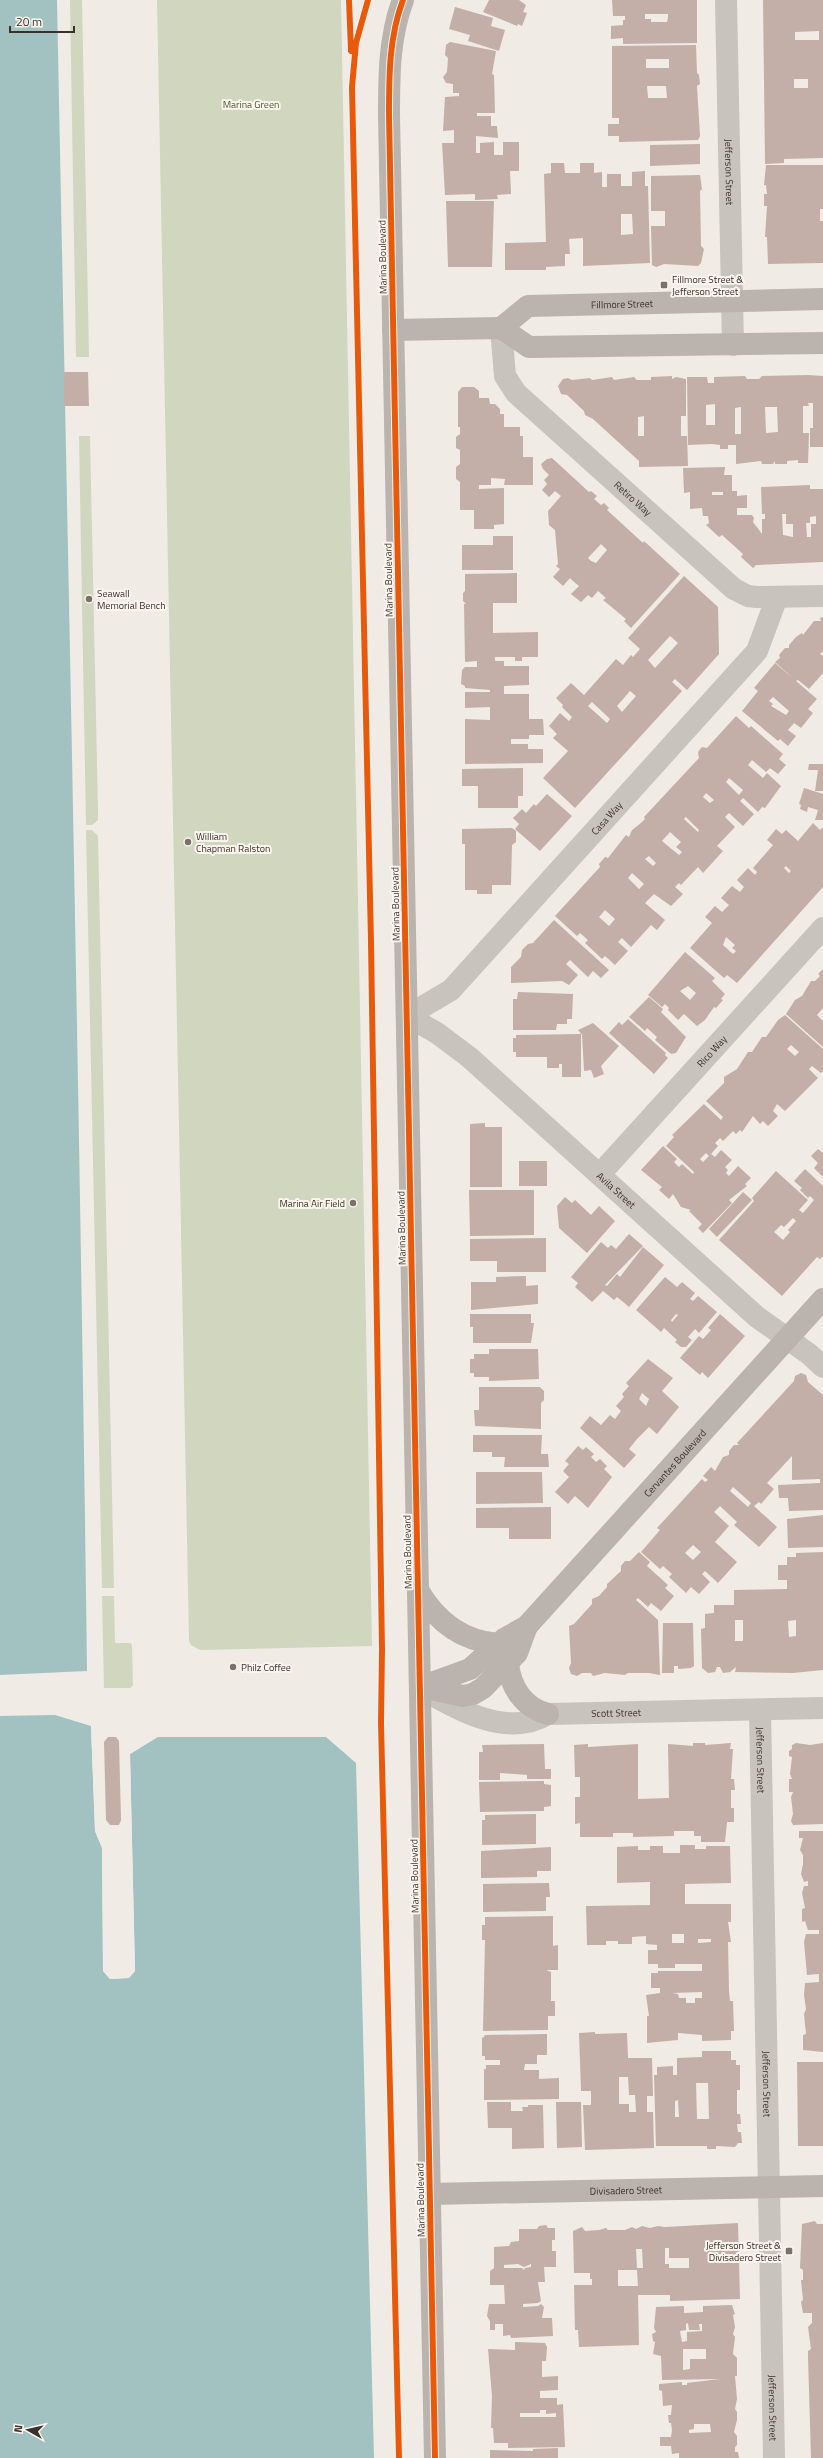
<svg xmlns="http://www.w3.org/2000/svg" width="823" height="2458" font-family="'Titillium Web',sans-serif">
  <rect width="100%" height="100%" fill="#f0ebe5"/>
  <!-- green -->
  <path fill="#d1d6bf" d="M70,0h12l7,357h-13z
    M157,0h184l31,1646 -172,4 -9,-5 -2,-4z
    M79,436h11l8,375v9l-6,5h-6z
    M86,830h6l6,6 16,752h-12z
    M102,1596h12l1,47h16l1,3 1,39 -3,3h-26z"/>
  <!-- water -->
  <path fill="#a1c2c1" d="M0,0h57c11,557 23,1114 30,1671l-87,4z
    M55,1715l36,11 4,105 7,17 1,123 7,8 19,-1 6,-7 -5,-217 28,-17h168l30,26 18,695h-374v-742z"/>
  <!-- pier -->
  <path fill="#f0ebe5" d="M91,1726h2l2,30 2,75 7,17 1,122 6,7 17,-1 5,-6 -5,-216 10,-8 2,2 -10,6 5,217 -6,7 -19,1 -7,-8 -1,-123 -7,-17z"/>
  <!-- building -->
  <path fill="#c3afa7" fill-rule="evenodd" d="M489,0h30l7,5 -3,7 4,1 -5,13 -4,-2 -1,2 -34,-14z
    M612,0h85v43l-74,1v-6l-12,1v-13l12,-1v-5h2v-4h-12zM645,14h23v4l-1,4h-16v-3h-6z
    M763,0h60v158l-39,1v4l-19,1zM819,31v9h-24v-8zM794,79h14v9h-14z
    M455,7l38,11 -2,8 14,4 -6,21 -31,-10 2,-6 -21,-6z
    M450,42l46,9 -4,23 2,1 1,38h-18v3h14v10h6l1,12 -22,-2v17h4v-10l14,-1v13h9v-13h16v29h-9l1,23 -14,1 1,4 -23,1v-6l-30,1 -3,-52h12v-13l-11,1 2,-34 14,-1v-3h-6v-9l-7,-1 -3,-6 4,-5 1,-14 -3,-3 1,-10z
    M696,45l1,28 2,2 1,9 -3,2 3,50 -2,4 -79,2v-6h-11v-12h11v-6h-7v-72zM646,59h23v9h-23zM647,86h19l1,12h-19z
    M700,144v20l-50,2v-21z
    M551,163h13l1,10h15v-10h14v10l8,-1v15h5v-13h14v12h11v-14l13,-1v15h3l2,77 -67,3v-28l-14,1 1,15h-5v12l-19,1v3h-41v-27l41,-1 -2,-68 7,-1zM621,214h11l1,20 -12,1z
    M766,165h57v44h-3v12h3v42l-55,1 -1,-27h-2l2,-31h-3v-12h3l-1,-9h-2z
    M700,175l2,14 -2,2 1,55 3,3 -3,14 -3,3 -34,-2 -8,3 -4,-2 -1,-39h14v-15h-14v-35z
    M446,201h48l-2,66h-44z
    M64,372h24l1,34h-25z
    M808,375l15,1v71h-13v-19h3v-25h-5l1,3h-6v27h6l-1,30h-10v-3l-11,1v3h-12v-3l-2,3h-11l-1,-3 -25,3v-19h-8v4h-8v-4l-8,-1 -24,1 -1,-68h20l1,6h6v-6l31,-1 2,3h12l3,-3zM715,404v21h-9v-20zM741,407v27h-6v-26zM765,407h12l1,25 -12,1z
    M672,376v3l4,-2 10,2v37h-5v20h6l1,30 -49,1v-6l-46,-42 -8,-4 -1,-4 -17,-16 -6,-1 -3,-8 5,-7 5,-1 4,2 18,-2 2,2 20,-3 2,3 20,-3 3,3h14v-3zM644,416v20h-6v-19z
    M462,387h12l5,4v7h10l1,6h5l5,5v5h4v13h16v9h3v21h10v28h-29l1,-6 -14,-1v7h-12v4l25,-1v36l-10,1v4h-20v-19h-14v-28l-4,-3v-12l4,-3v-14l-4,-2v-11l4,-3v-7h-2v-35z
    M552,458l37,34 2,-1 6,5 -3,3 7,6 3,-2 5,5 -2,2 36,33 1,-2 36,33 -49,54 -7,-7 2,-2 -23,-19 3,-2 -8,-7 -6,7 -4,-3 -7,7 -10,-8 8,-8 -6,-5 -3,-3 -7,8 -10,-9 7,-8 -4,-3 2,-2 -3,-34 -6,-5 -1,-14 13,-15 -6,-5 -6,6 -7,-7 5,-6 -3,-4 5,-5 -6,-6 -2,-5 6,-5zM601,544l6,6 -11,13 -5,-2 -3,-3z
    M725,467l-1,8h8v16h5v5l10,-1v13h-10v7h15l2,3 -1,4 9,12v-15h3v-5h-3l-1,-27 49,-2v4h13v73l-67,3 -3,3 -12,-11 2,-3 -21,-19 -3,2 -13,-12 3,-2 -1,-7h-5l-1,-8 -12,1v-17l-6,1 -1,-25zM712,492h11v3h-11zM782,514h4v10h7v13l-10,-2zM816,516v8h-5v13h-4l-1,-14h4v-6z
    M493,536h20v34h-51v-25h31z
    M517,573v30h-24v30l45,-1v25h-16v4h-7v-4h-20v4h9v5h25v19l-25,1v8h25v25h14l1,16h-15v4h-18v5h17v5h15v14l-78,1v-45l25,1v-13l-25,1v-16h25v-2l-25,-2v-2l-4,-2 1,-14 3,-3h12v-6l-12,1 -1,-58h2l-3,-3v-8l2,-2v-17z
    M684,576l34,31 1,47 -32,36 -12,-11 -3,3 10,9 -107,117 -32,-30 25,-27 -15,-13 4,-4 -8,-8 11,-13 9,8 3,-4 -10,-10 1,-2 -7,-7 15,-15 13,12 32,-36 7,6 8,-10 2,2 7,-8 -12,-11zM670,636l8,7 -23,25 -7,-8zM630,691l6,5 -14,16 -5,-6zM592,702l18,17 -3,4 -19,-17z
    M823,617v34l-3,3 3,2v17l-14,16 -11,-9 -2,1 21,18 -9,10 5,4 -12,15 -7,-5 -6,7 8,6 -8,10 -8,-7 -2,2 -36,-30 16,-20 -4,-3 21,-25 19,16 -19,-17 5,-4 -1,-3 6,-7h4v-3l7,-8 6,-4 1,2 11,-14h7l-1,-3zM773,697l16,14 -3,4 -15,-9 2,-2 -4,-3z
    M736,716l13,12 2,-2 32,28 -4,5 7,6 -8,9 -8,-6 -4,4 -14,-12 -4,5 15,13 4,-5 14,13 -16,22 -3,-1 -4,5 -15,-14 -3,3 14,13 -11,12 -14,-13 -4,4 10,10 -18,19 6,5 -20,22 -5,-6 -17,18 -2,-2 -4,4 8,7 -12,12 -17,-12 -9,9 20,17 -8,10 -6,-5 -20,22 -9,-9 -4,4 10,9 -13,14 -10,-9 -3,3 -17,-16 3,-3 -8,-7 -3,3 -22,-20 45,-49 -1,-3 6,-7 3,1 18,-23 3,2 3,-7 9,-7 4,-4 -1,-2 55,-59 -1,-6 4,-5 5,1zM729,778l14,12 -4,5 -13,-13zM706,793l8,7 -4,3 -7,-6zM686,817l13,13 -1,2 -14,-13zM670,832l11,10 -5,5 6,5 -3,3 -17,-14zM649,856l7,7 -3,3 -8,-7zM632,873l12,11 -5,5 -11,-11zM605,910l10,9 -6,7 -10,-9z
    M809,764h14v27h-8l3,-21h-10z
    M523,768v28h-5v12h-40v-22h-16v-17z
    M804,788l19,6v26h-8l3,-10 -10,-3 -1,5 -7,-3 1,-4 -2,-1z
    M547,794l25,22 -32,35 -25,-22 4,-5 -6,-6 9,-9 4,4 8,-9 2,2z
    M813,823l7,7 3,-3v60l-86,96 -10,-8 -3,3 -34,-30 22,-25 -7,-6 10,-11 7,6 7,-7 -8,-7 11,-12 8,6 4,-5 -7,-7 11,-12 7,7 2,-3 -4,-4 20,-23 -6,-5 9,-11 6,5 4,-4 12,11zM786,866l5,5 -2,2 -5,-5zM726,937l9,8 -3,3 4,3 -3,3 -10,-9z
    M512,828l4,3v11l-4,3 -1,40h-19v9h-15v-4h-12v-46h-3v-15z
    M554,920l55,50 -8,8 -8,-7 -5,6 -18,-17 -4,4 12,11 -9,10 -7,-4 -51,2v-16l10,-10 1,-7 6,-6 5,-1z
    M685,952l30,26 -3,3 13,13 -4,5 2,1 -7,8 -2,-1 -9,13 -8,6 -13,-12 -6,6 -10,-10 1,-2 -4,-4 -3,3 -14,-12zM688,986l8,7 -6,7 -10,-9z
    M823,969v39l-6,7 6,6v26l-37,-33 9,-14 7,-4 9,-15h4l5,-5 -2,-2z
    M518,992l55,2 -1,25h-5v5h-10l-1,6h-43v-31h4z
    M649,997l14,12 -2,3 25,25 -10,16 -5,1 -16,-14 2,-3 -10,-9 -2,3 -16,-14z
    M785,1015l38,34v22l-2,2 -9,-7 -3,3 9,9 -33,33 -8,-7 -4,7 5,5 -10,10 -5,-5 -3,3 -7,-8 -11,16 -2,-2 -4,4 -3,-3 -10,10 -3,-3 -5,5 3,3 -7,8 4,3 6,-7 11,10 -7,7 3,3 -2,3 3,3 9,-10 13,12 -6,6 2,2 -18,14 3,3 -29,30 -5,-5 4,-4 -13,-13 2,-1 -10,-3 -8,-13 -4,5 -10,-9 3,-3 -21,-17 22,-24 14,13 -3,3 5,5 3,-3 11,10 1,-2 -28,-26 8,-9 -2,-2 32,-31 17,16 2,-3 -17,-16 18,-18v-6l13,-8 11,-17h4l10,-15h4l12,-17zM791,1045l8,7 -4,4 -8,-7zM706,1153l3,3 -6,6 -3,-3z
    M628,1019l38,34 -1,2 3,3 -14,16 -45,-41 10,-11 3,3z
    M593,1023l26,23 -18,20 3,8 -10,4 -3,-8 -7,1 -2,-36 -4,-5z
    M581,1034v43h-19v-13h-3v4h-12v-11h-31v-5h-3v-14h3v-3z
    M485,1123v4h17v60h-32v-63z
    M818,1149l5,4v24l-9,-9 4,-5 -7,-7z
    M519,1161h28v25h-28z
    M805,1169l18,17v70l-3,3 -3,-2 -35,39 -63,-56 35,-39 -2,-3 24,-27 32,29 -9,10 4,3 11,-13 -4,-4 -2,2 -8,-8 2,-2 -8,-7zM793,1218l3,3 -8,9 2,2 -7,8 -9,-8 7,-7 3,2z
    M469,1190h65v45l-64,1z
    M743,1192l9,8 -35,37 -8,-8z
    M565,1197l7,6 3,-3 16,15 8,-9 16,15 -28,32 -28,-25 -2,-22z
    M629,1234l14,12 -38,39 2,1 10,-12 3,3 23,-30 21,18 -35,42 -12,-10 -3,3 -11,-9 -11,11 -17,-15 3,-4 -7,-6 30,-35 7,6 3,-3 5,4z
    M546,1238v34h-49v-11h-27v-22z
    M526,1276v10l12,-1v19l-67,6v-28h25v-5z
    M665,1277l12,10 5,-5 13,11 -5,6 3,2 5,-5 19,16 -18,21 -4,-4 -7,8 4,3 -6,7h-5l-6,-5 2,-2 -13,-12 -3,4 -25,-22zM676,1314l2,1 -6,7 -1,-2z
    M470,1314h61v9h3l-3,20h-58v-16h-3z
    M720,1314l25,22 -37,42 -6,-6 -2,3 -20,-17 19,-22 4,3 8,-9 -3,-2z
    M489,1349h49l1,30 -50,2v-4h-15v-4h-4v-14h4v-5h15z
    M648,1359l25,19 -11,13 17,16 -22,27 -8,-7 -12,12 -8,10 7,6 -12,13 -44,-40 10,-12 11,9 9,-10 5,4 6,-8 -5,-5 8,-9 -2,-3 7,-8 -3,-3zM642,1393l7,6 -3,7 -7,-7z
    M801,1373l5,2 2,7 15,13v115l-34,1 -1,-13h-9l-1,-13 42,-2v-4l-28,1v-24l-25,27 7,6 -13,15 -2,-2 -5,4 23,21 -18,20 -25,-22 3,-3 -17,-16 -6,6 15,14 -14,16 22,20 -19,21 -13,-12 -3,3 8,8 -11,12 -8,-7 -5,6 -17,-16 3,-3 -9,-8 -3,3 -19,-17 19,-22 -3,-2 45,-49 3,3 3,-2 -5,-4 8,-9 4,4 8,-14 6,-2v-4l5,-6h5l-2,-2 57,-62 1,-5zM733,1487l18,16 -3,4 -18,-16zM693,1545l8,7 -8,8 -8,-7z
    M479,1387h61l4,4v9l-3,3v26l-66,-3 -1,-16h5z
    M473,1435h69l-1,19h7l1,13h-45l1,-10h-13v-5h-19z
    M578,1446l5,4 3,-3 8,7 -3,3 5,5 4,-3 7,7 -3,3 8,8 -24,31 -13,-12 -7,8 -13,-12 14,-15 -6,-6 6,-7 -4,-3z
    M476,1472h66l1,31 -67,1z
    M551,1507v32h-42v-11h-33v-20z
    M823,1515v32l-35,1 -1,-29z
    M639,1552l11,10 -3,4 21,19 -3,3 9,8 -13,15 -10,-8 -3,4 -10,-9 -2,2 22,20 2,55 -11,-2h-21l-3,2 -20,-2 -12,3 -2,-3h-9l-5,3 -6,-2 -2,-6 2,-5 -2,-37 5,-2 18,-20v-5l7,-3 8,-9v-3l14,-13v-5l4,-5h5z
    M823,1552v118l-30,3 -58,-1 1,-5 -6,5 -7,1 -3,-6h-3l-2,5 -7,1 -6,-5 -1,-39 4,-1v-14l9,-1v-8h20v-15l53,-1v-9h-9v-15h9v-8h9v-4zM735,1620h8v21h-8zM796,1620v16l-7,1 -1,-16z
    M663,1623h30l1,43 -3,2 -13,1v-3h-4v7h-12z
    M108,1737h8l3,4 2,79 -2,5h-9l-4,-5 -2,-78z
    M693,1743h12v2l26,-2 -1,6h3l-2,30h3l1,11h-4v18h3v14h-7l-2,20h-24v-6h-7v-5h-20v5l-41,1v-4h-20v4h-33v-14l-5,1v-27h5v-20h-5l-1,-32 14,-1v3l50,-3v55l31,-1 -1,-54 25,2z
    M796,1743l14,2 13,-2v81l-30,1 -2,-4 2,-7 -2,-17 2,-5h-4v-13h3l-2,-5 2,-17 -3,-1v-5l3,-2v-4z
    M544,1744l1,25h6v10h-24v-4l-27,-2v7h-21v-28h4l-1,-7z
    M544,1781v3l7,1v21l-7,1v4l-64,1 -1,-30z
    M536,1814v30l-54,1v-25h3v-5z
    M799,1831h24v221l-20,-2v-15l3,-1 -2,-20 2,-5 -2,-14 1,-12 14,-1v-8l-12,1 -3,-33 2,-8h13v-4h-11l-3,-9 -3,1v-13l3,-1 -3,-15 2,-7h4v-5l-4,1 -3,-8 2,-10v-9l-3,-5 3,-12h-4z
    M680,1845h15v4h11v-3h24l1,37 -46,1v20h46v18h-3l3,20h-3l1,49 1,10h3l1,30h-3v9l-29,1v-6l-24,-2v7l-31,3v-27h2l-3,-21 14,-2v-5h-9v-15h7v-2h44v-7h-27v4h-17v-4h-10v-14h9v-5l-11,-1v-8l-14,1v7h-14v-3h-12v4h-19l-1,-39 64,-1v-23l-33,1v-36l21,-1v4h12v-4h13v7h17zM672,1934h12v9h-12zM698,1939h13v3l-13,1zM702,1992v6h-7v5h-9v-5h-7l-1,-4 -6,-1z
    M551,1847v24h-14v6l-56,1v-27z
    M549,1883l1,14h-4v14l-63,1v-28z
    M553,1916v30l5,-1v25h-12l5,2v29h4v15h-7v14l-65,1 2,-91h-3v-15h3v-8z
    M595,2032v2l32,-1 1,25h24l1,38h-6v16h6l1,36 -69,2 -2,-45h8v-14h-10l-2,-58zM619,2077h9l1,18h6l1,17h-7v-8h-10z
    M547,2034v21h-10v9h-12l-1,6h15v9l20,-1v21l-75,1v-31h2v-4h14v-5h-15v-4h-3v-18l2,-1 1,-2z
    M702,2051h29v9h5v5h4v25h-3v24h3l1,10h-4l1,8h3l1,11h-4l-3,4 -19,-1v3h-9v-3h-51l-2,-71h3v-8l16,-1v9h4v-17l25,-1zM696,2083h12l1,36h-12zM678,2100l1,17h-4v-16z
    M797,2062h26v84h-25z
    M487,2102h24v9h12l-1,-4h6v-2h15l1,43 -32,1v-21h-24z
    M556,2102h25l1,45 -25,1z
    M815,2221l2,3h6v234h-12l-3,-101v-6l3,-2 -3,-22 4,-4v-10h-9l-2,-11 2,-2 -2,-20h2v-10l-3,-2 2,-44z
    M738,2223l2,76 -70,2v-6h-32l1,50 -60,2 -1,-17h-3l-1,-45h18v-6h-2v-6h-16l-1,-42 9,-4 3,4 14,-1 7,-2 2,2h17l7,-3 4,2 6,-3 8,2 8,-2 7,1zM665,2248h4v10h20v10h-20v-4h-4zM636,2249h6l1,19h-6zM618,2270h19l1,16h-20z
    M546,2225l2,3h7v12h-3v11h4v16h-12l1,15h-7l3,19 -3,2 -15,1v3l15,-1 3,-2 3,3 -2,11h10l1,18 -42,2 -1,-3 -7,1v-12h-8v6h-5v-9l-3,-5 2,-12h16l-1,-19h-14v-14l4,-3v-21l15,-1 2,-4 8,-1v-12h18l2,-3zM518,2264l6,3 7,-3v3l-6,1 -1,2 -2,-2h-18v-3z
    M732,2305l3,9 -2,1 2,12 -2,7 2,3 -2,17 4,4v18h-2l2,23 -2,10 2,3v8l-3,12 3,4v9l-2,2v5h3l1,6h-60v-5l-7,1 -1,-8h-11v-9h11l1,-7 -1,-7h-2l-1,-8h3l1,-10 -9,1 -1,-15 -3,-1v-6l23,-2v3h5v-2l33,-4 -58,1 -1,-24 -8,-2 2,-12 -2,-1 -1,-7 4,-2 -2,-4 2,-21 28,-1v7l19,-1v-6zM688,2323l1,7h11l-1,-6h3v7l-15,1v9l-5,1 -2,-11 6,-1v-6zM683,2349h23v10h-16v10l-7,1zM694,2424h16l1,8 -22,1v-3l5,-1z
    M515,2342l30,1 2,4 -1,14h-4v16l16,-1v14l-18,1v7h17v7l6,-1 2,43 -57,1v-5h-14l-1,-15h-2l1,-32 -4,-47 27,1zM540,2410h6v4l10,-1v4h-36v-4h20z
    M558,2448v10h-68v-8l43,1v-2z"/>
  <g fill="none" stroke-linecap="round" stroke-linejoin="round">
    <!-- street -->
    <g stroke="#c9c3be" stroke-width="22">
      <path id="s1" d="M726,0l7,345"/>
      <path id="s2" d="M501,328l4,48 11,17 218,196 14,7 8,1 67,-1"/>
      <path id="s3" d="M407,1016l44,-26 306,-339 20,-54"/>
      <path id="s4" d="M407,1016l30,17 32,24 288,260 52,37 14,13"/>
      <path id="s5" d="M600,1174l223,-246"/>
      <path id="s6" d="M424,1690c35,21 85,48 124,24l275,-6"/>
      <path id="s7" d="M760,1710l14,748"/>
    </g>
    <!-- secondary -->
    <g stroke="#bab3ae" stroke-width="22">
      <path d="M403,0c-14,37 -14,76 -14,115l46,2343"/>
      <path id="s8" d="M501,328l27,-22 295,-7"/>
      <path d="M393,330l108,-2 28,19 294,-4"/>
      <path d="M418,1590c18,31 43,51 80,54"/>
      <path d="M508,1663c2,24 16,45 40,51"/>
      <path id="s9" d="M420,1687l50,-18 34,-30 23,-13 296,-327"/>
      <path d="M421,1687l42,9 10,-2 10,-6 34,-35 10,-27"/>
      <path id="s10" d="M430,2194l393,-8"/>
    </g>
    <defs>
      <path id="cycleway" d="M349,0l2,51
        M368,0l-12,43 -4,44 19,855 11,707 -1,74 18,735
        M403,0c-14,37 -14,76 -14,115l46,2343"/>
    </defs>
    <!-- cycleway casing -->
    <use href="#cycleway" stroke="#fbf5ee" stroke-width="8"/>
    <!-- cycleway -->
    <use href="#cycleway" stroke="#e8590c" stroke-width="6"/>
  </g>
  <!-- markers -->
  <g fill="#7a716c" stroke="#fbf5ee" stroke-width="1.5">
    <rect x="660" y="281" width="8" height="8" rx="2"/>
    <circle cx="89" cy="599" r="4"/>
    <circle cx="188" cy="842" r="4"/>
    <circle cx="353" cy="1203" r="4"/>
    <circle cx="233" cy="1667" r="4"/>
    <rect x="785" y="2247" width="8" height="8" rx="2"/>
  </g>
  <g text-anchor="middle" stroke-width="4" stroke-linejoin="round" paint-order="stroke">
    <!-- park labels -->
    <g font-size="10" fill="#4a5a2e" stroke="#fbf5ee">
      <text x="251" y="108">Marina Green</text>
    </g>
    <!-- street labels -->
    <g font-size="10" fill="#3b302b" stroke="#fbf5ee">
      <text dy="4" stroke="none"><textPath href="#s1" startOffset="172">Jefferson Street</textPath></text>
      <text transform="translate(382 257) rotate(-91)" y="4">Marina Boulevard</text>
      <text dy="4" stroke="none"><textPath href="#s8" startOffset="129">Fillmore Street</textPath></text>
      <text dy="4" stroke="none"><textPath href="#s2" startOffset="226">Retiro Way</textPath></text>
      <text transform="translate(388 580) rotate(-91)" y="4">Marina Boulevard</text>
      <text dy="4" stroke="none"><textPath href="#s3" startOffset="283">Casa Way</textPath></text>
      <text transform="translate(395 904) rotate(-91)" y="4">Marina Boulevard</text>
      <text dy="4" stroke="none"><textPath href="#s5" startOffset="166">Rico Way</textPath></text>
      <text dy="4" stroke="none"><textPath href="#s4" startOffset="273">Avila Street</textPath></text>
      <text transform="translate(401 1228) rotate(-91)" y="4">Marina Boulevard</text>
      <text dy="4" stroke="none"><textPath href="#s9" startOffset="345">Cervantes Boulevard</textPath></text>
      <text transform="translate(407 1552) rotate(-91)" y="4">Marina Boulevard</text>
      <text dy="4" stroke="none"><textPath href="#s6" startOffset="201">Scott Street</textPath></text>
      <text dy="4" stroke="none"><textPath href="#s7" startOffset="50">Jefferson Street</textPath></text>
      <text transform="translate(414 1876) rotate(-91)" y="4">Marina Boulevard</text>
      <text dy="4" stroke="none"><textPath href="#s7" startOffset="374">Jefferson Street</textPath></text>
      <text dy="4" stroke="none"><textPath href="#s10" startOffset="196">Divisadero Street</textPath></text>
      <text transform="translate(420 2200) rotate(-91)" y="4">Marina Boulevard</text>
      <text dy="4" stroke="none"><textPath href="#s7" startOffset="698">Jefferson Street</textPath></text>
    </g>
    <!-- poi labels -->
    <g font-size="10" fill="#3b302b" stroke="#fbf5ee" text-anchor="start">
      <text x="672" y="283">Fillmore Street &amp;<tspan x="672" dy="12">Jefferson Street</tspan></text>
      <text x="97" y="597">Seawall<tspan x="97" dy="12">Memorial Bench</tspan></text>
      <text x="196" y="840">William<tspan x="196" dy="12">Chapman Ralston</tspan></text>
      <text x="345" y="1207" text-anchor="end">Marina Air Field</text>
      <text x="241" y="1671">Philz Coffee</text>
      <text x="781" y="2249" text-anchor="end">Jefferson Street &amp;<tspan x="781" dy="12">Divisadero Street</tspan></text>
    </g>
  </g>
  <!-- north arrow -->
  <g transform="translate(28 2430) rotate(278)" stroke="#fbf5ee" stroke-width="3" paint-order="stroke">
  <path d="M0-3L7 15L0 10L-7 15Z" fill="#3b302b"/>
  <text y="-6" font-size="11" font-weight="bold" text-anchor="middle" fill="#3b302b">N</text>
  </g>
  <!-- scale -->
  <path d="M10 26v6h64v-6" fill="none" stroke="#3b302b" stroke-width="2"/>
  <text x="16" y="26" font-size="12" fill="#3b302b" stroke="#fbf5ee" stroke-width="3" paint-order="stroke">20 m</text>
</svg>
